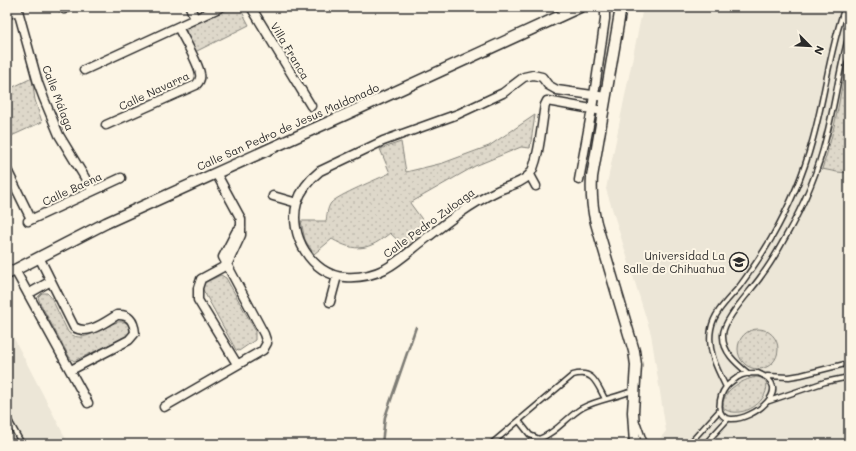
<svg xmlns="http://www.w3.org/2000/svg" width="856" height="451" font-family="Mali,sans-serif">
  <defs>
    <pattern id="grass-dots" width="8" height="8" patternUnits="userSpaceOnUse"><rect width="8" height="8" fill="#ded8ca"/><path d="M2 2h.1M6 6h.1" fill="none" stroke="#bfbaae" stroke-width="1.8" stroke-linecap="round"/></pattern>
  </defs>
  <rect width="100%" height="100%" fill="#fcf5e5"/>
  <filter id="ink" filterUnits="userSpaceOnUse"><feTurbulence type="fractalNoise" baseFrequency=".025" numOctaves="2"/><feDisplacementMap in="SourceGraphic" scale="8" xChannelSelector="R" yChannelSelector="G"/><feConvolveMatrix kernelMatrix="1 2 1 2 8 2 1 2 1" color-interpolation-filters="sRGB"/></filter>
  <g filter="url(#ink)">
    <!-- built -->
    <path fill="#ece6d7" d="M643,7h206v437h-193l10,-13 -15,-97 -45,-145z
      M7,325l59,114 -9,5h-50z"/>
    <!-- grass -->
    <path fill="url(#grass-dots)" stroke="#84827a" d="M232,7l8,1 9,17 -54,27 -9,-18 1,-5 4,-3z
      M849,44v129l-12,-1 -15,-3c14,-40 20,-83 27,-125z
      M32,78l3,22 7,22 -35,16v-48z
      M535,115l-5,33 -9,-1 -46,19 -65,37 19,26 -22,20 -17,-16c-21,17 -34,20 -58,6l-18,15 -9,-14 -4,-19h25c1,-5 1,-13 5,-18 7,-8 47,-24 59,-30l-10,-24 21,-7 5,30 37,-9 46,-17z
      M221,275l5,3 29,52v10l-16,11 -3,-1 -34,-62 2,-5z
      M42,293h5l4,4 17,35c3,2 6,5 11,5 15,2 44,-29 52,-8l-3,7 -54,25 -4,-3 -30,-55 -2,-6z
      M738 349a20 20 0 1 1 40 0a20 20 0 1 1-40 0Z
      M756,377l6,1 4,2c6,21 -24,40 -42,29 -5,-18 18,-29 32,-32z"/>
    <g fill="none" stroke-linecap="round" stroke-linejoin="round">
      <!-- stream -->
      <path stroke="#7d7b74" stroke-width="2.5" d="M382,444l3,-27 31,-90"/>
      <defs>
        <path id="service" d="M758,373c38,15 -5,47 -27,46 -17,-1 -12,-23 -5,-32 3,-4 8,-7 12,-10 6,-4 13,-4 20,-4z
          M749,374c-12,-10 -27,-22 -26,-39 0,-16 30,-46 39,-60 9,-12 17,-26 24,-39 17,-30 32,-64 40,-98 9,-34 13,-69 23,-103
          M767,376l22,1 12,-2 48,-12
          M726,387c-9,-18 -19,-37 -15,-58 3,-17 17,-29 28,-42 11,-15 22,-31 32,-48 17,-30 32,-63 41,-97 13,-45 17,-91 33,-135
          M769,401l56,-19 24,-5
          M7,417l15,27
          M519,421l11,14 9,4c17,-6 28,-22 43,-31 17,-9 35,-10 52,-18
          M638,424l7,20
          M491,444l82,-69c20,-6 24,9 32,24
          M689,444l30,-33
          M705,444l23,-25"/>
        <path id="minor" d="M17,7l21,76 6,16 15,36 34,56
          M190,7l5,12
          M251,7l60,99
          M64,9l4,-2
          M7,15l11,-5
          M84,70l137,-63
          M603,111l-56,-10 -2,4c-3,15 -6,60 -16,70 -8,9 -22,11 -32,16 -27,13 -50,31 -73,49 -12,9 -24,21 -39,29 -12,6 -26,9 -40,8 -34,-2 -57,-43 -48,-74 4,-13 13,-24 23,-32l63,-30 75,-27 45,-21 21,-16 9,-2 9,2 6,8 9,5 49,7
          M106,125l90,-40c3,-3 5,-7 4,-11 -1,-10 -17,-37 -22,-47
          M7,170l24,49
          M216,173l25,46v16l-14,30 -26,14 -3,9v12l39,64
          M530,175l6,11
          M579,180l13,-71 13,-90v-12
          M273,196l24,7
          M28,221l93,-43
          M39,257l35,70c14,9 31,-5 43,-12 13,-1 17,7 18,18l-6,7 -58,30
          M15,270l73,133
          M28,294l23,-13
          M330,302l7,-26
          M164,407l99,-57 4,-7 -3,-9 -41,-77 13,-25 5,-5"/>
        <path id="tertiary" d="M621,7l-29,170c-1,16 0,30 4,46l38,128 2,14 -3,47 2,32
          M7,274l99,-51 254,-115 220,-101"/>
      </defs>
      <!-- service casing -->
      <use href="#service" stroke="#2b2b2b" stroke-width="7"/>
      <!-- minor casing -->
      <use href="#minor" stroke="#2b2b2b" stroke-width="11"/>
      <!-- tertiary casing -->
      <use href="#tertiary" stroke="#2b2b2b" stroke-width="13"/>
      <!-- service -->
      <use href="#service" stroke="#fcf5e5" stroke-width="4"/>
      <!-- minor -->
      <use href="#minor" stroke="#fcf5e5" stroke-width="8"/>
      <!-- tertiary -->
      <use href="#tertiary" stroke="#fcf5e5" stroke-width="10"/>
    </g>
  </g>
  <!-- icons -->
  <defs>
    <symbol id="university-ring" viewBox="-11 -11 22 22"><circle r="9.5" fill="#fcf5e5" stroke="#2b2b2b" stroke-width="1.5"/><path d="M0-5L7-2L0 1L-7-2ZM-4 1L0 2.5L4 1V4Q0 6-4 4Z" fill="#2b2b2b"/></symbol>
  </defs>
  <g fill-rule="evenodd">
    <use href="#university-ring" x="728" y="251" width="22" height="22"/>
  </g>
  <g text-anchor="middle" stroke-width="4" stroke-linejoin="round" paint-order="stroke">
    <!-- street labels -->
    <g font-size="11" fill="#2b2b2b" stroke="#fcf5e5">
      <text transform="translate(290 51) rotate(59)" y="4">Villa Franca</text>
      <text transform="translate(154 91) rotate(-25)" y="4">Calle Navarra</text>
      <text transform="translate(58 98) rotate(69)" y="4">Calle Málaga</text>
      <text transform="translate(288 127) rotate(-24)" y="4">Calle San Pedro de Jesus Maldonado</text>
      <text transform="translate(72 189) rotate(-25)" y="4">Calle Baena</text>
      <text transform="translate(429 223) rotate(-36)" y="4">Calle Pedro Zuloaga</text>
    </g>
    <!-- poi labels -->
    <g font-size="11" fill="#2b2b2b" stroke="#fcf5e5" text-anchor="end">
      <text x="725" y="260">Universidad La<tspan x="725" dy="13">Salle de Chihuahua</tspan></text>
    </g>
  </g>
  <!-- margin -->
  <rect width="856" height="451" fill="none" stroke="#fcf5e5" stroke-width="24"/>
  <rect x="12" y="12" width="832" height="427" fill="none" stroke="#2b2b2b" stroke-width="1.5" filter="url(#ink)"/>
  <!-- north arrow -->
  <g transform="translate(810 46) rotate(114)" stroke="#fcf5e5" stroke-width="3" paint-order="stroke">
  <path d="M0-3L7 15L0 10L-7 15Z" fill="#2b2b2b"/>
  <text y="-6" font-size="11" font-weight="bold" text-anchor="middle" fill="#2b2b2b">N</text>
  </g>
</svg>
